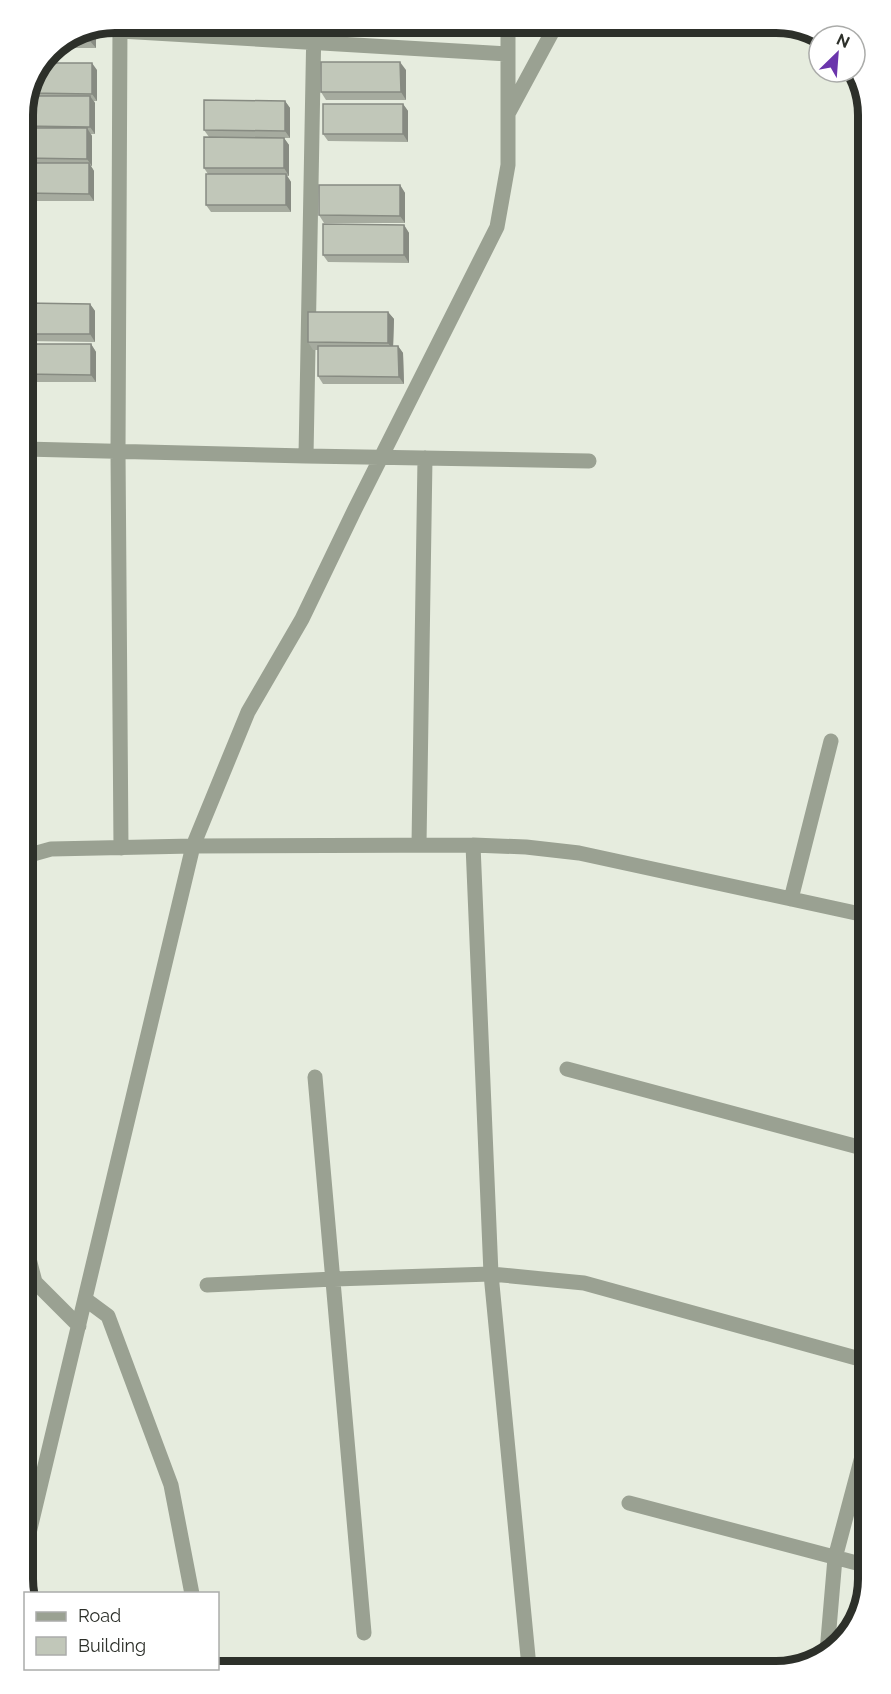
<svg xmlns="http://www.w3.org/2000/svg" width="891" height="1694" font-family="Raleway,sans-serif">
  <rect width="100%" height="100%" fill="#e6ecde"/>
  <g fill="none" stroke-linecap="round" stroke-linejoin="round">
    <!-- minor -->
    <path stroke="#9aa192" stroke-width="15" d="M120,23l-2,428 3,397
      M120,31l388,23
      M509,112l48,-89
      M24,449l282,7 8,-433
      M306,456l283,5
      M419,845l6,-387
      M473,845l18,429 38,393
      M26,856l25,-7 142,-3 280,-1 53,2 53,6 286,62
      M791,899l40,-158
      M567,1069l299,80
      M315,1077l49,556
      M28,1255l7,27 44,44
      M207,1285l127,-6 157,-5 93,9 283,78
      M85,1299l23,17 63,169 21,109
      M629,1503l239,63
      M29,1533l164,-687 55,-134 54,-93 53,-110 142,-282 11,-62v-142
      M827,1652l8,-94 33,-124"/>
  </g>
  <!-- wall -->
  <path fill="#a6ab9f" d="M96,31v17h-42z
    M44,63l53,7v31h-3l1,2v31h-4l1,2v30h-1l3,5v30h-71v-91z
    M406,70v30h-80l-5,-8z
    M285,101l5,7v30h-6l5,7v31h-2l4,6v30h-80l-5,-7 2,-31 -4,-6 5,-31 -5,-7z
    M403,104l5,7v31l-80,-1 -5,-7z
    M400,185l5,8v30h-81l-5,-8z
    M404,225l5,8v30l-81,-1 -5,-7z
    M24,303l66,1 5,7v31l-71,-1z
    M388,312l6,7 -1,27h5l5,7 1,31h-81l-5,-8v-26h-5l-5,-8z
    M24,344h67l5,8v30h-72z"/>
  <!-- shaded-wall -->
  <path fill="#878b82" d="M96,31v17l-6,-7v-8z
    M400,62l6,8v30l-5,-8z
    M92,63l5,7v31l-5,-7z
    M90,96l5,7v31l-5,-7z
    M285,101l5,7v30l-5,-7z
    M403,104l5,7v31l-5,-8z
    M87,128l5,8v30l-5,-7z
    M284,138l5,7v31l-5,-8z
    M89,163l5,8v30l-5,-7z
    M286,174l5,8v30l-5,-7z
    M400,185l5,8v30l-5,-7z
    M404,225l5,8v30l-5,-8z
    M90,304l5,7v31l-5,-8z
    M388,312l6,7 -1,31 -5,-7z
    M91,344l5,8v30l-5,-7z
    M398,346l5,7 1,31 -5,-7z"/>
  <!-- building -->
  <path fill="#c1c7b9" stroke="#878b82" stroke-width="1.5" d="M90,33v8l-18,-1z
    M321,62h79l1,30h-80z
    M44,63h48v31l-62,-1z
    M29,96h61v31l-67,-1v-16z
    M204,100l81,1v30l-81,-1z
    M323,104h80v30h-80z
    M23,128h64v31l-64,-1z
    M204,137l80,1v30h-80z
    M23,163h66v31l-66,-1z
    M206,174h80v31h-80z
    M319,185h81v31l-81,-1z
    M323,224l81,1v30h-81z
    M24,303l66,1v30h-66z
    M308,312h80v31l-80,-1z
    M24,344h67v31l-67,-1z
    M318,346h80l1,31 -81,-1z"/>
  <!-- crop -->
  <path d="M0 0H891V1694H0ZM115 33H776A82 82 0 0 1 858 115V1579A82 82 0 0 1 776 1661H115A82 82 0 0 1 33 1579V115A82 82 0 0 1 115 33Z" fill="#fff" fill-rule="evenodd"/>
  <path fill="none" stroke="#2d302a" stroke-width="8" d="M115 33H776A82 82 0 0 1 858 115V1579A82 82 0 0 1 776 1661H115A82 82 0 0 1 33 1579V115A82 82 0 0 1 115 33Z"/>
  <!-- legend -->
  <rect x="24" y="1592" width="195" height="78" fill="#ffffff" stroke="#abacaa" stroke-width="1.5"/>
  <rect x="36" y="1612" width="30" height="9" fill="#9aa192" stroke="#abacaa" stroke-width="1.5"/>
  <text x="78" y="1622" font-size="18" fill="#2d302a">Road</text>
  <rect x="36" y="1637" width="30" height="18" fill="#c1c7b9" stroke="#abacaa" stroke-width="1.5"/>
  <text x="78" y="1652" font-size="18" fill="#2d302a">Building</text>
  <!-- north arrow -->
  <g transform="translate(837 54) rotate(25)"><circle r="28" fill="#ffffff" stroke="#abacaa" stroke-width="1.5"/>
  <path d="M0-4.5L10 22L0 15L-10 22Z" fill="#6b35ac"/>
  <text y="-9" font-size="16" font-weight="bold" text-anchor="middle" fill="#2d302a">N</text>
  </g>
</svg>
